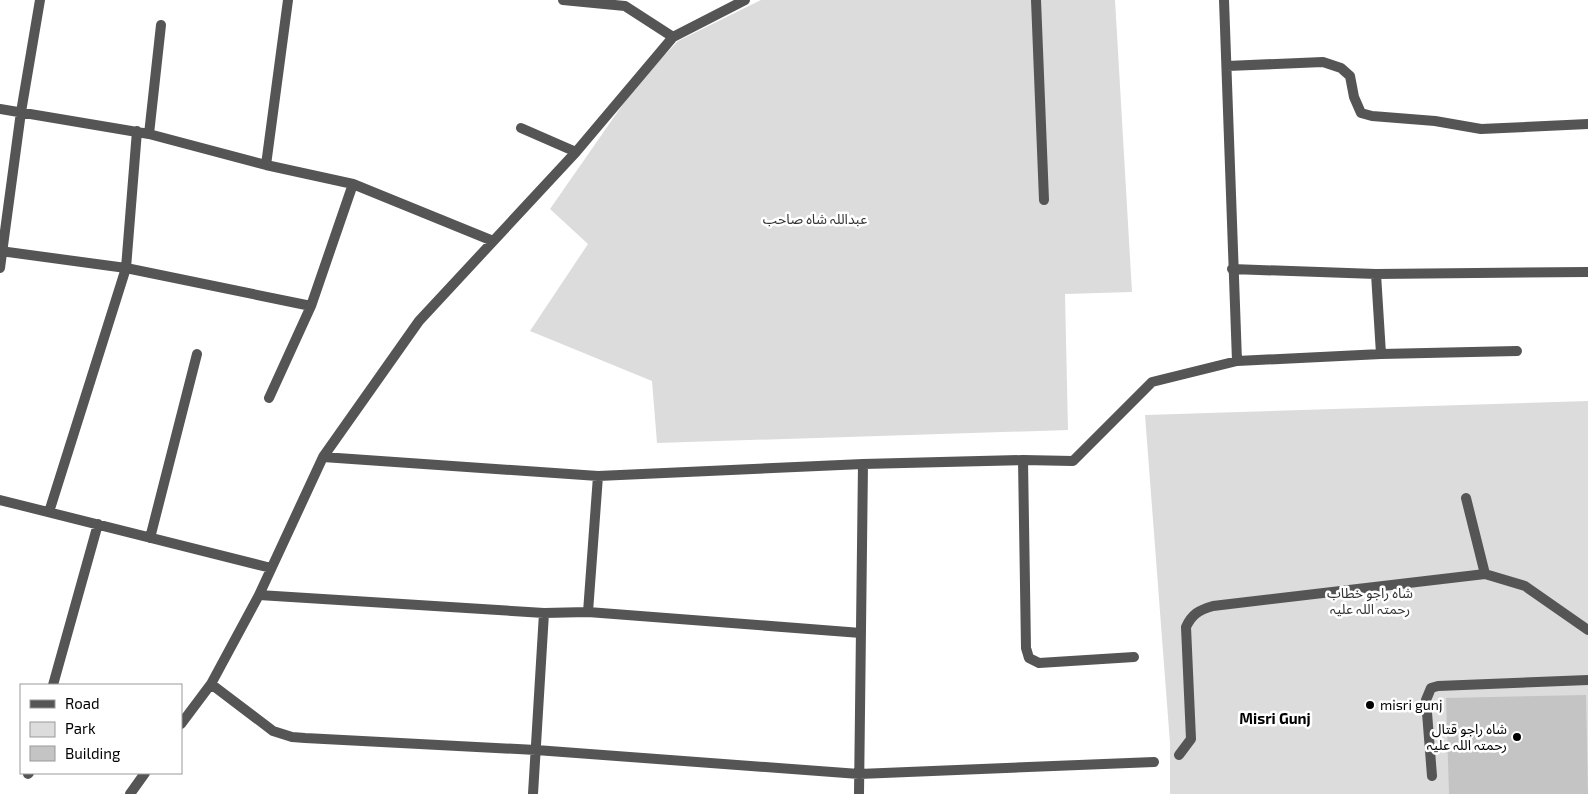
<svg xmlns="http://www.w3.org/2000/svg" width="1588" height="794" font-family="'Exo 2','Noto Sans Arabic',sans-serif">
  <rect width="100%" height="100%" fill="#fff"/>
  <!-- green -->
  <path fill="#dcdcdc" d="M761,0h354l17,292 -67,2 3,136 -411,13 -5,-62 -122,-50 58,-87 -38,-35 87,-125 41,-43z
    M1588,401v393h-418v-51l-25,-328z"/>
  <!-- building -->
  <path fill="#c4c4c4" d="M1586,695l2,99h-139l-3,-96z"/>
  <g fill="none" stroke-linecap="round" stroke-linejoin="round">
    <!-- service -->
    <path stroke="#555" stroke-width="10" d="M1036,0l8,200
      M1466,498l19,76 40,12 63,44
      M1179,755l12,-16 -5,-112c6,-13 13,-17 27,-21l272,-32
      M1432,776l-6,-76 5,-12 7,-2 150,-6"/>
    <!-- minor -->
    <path stroke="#555" stroke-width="10" d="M563,0l62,6 48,31
      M1224,0l13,361
      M1227,66l96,-4 18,6 9,8 4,21 7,16 11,3 63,5 46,8 107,-5
      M0,109l149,25 117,31 87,19 140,57
      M521,128l55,24
      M149,134l12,-109
      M266,165l22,-165
      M0,251l126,17 185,38
      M0,268l21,-156 19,-112
      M1232,269l144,5 212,-2
      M1376,274l5,80
      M269,398l42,-92 42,-122
      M323,457l275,19 265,-12 -4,330
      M1023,460l3,188 3,10 10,5 95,-6
      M863,464l160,-4 50,1 79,-79 85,-21 144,-7 136,-3
      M0,500l271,68
      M49,512l77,-244 11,-137
      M150,538l47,-184
      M259,595l285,18 44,-1 10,-136
      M588,612l273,21
      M211,684l62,47 19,6 13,1 231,12 323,24 295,-12
      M53,685l45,-161
      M181,724l30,-40 48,-89 64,-138 96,-136 157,-169 97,-115 72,-37
      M28,774l1,-1
      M130,794l15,-21
      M533,794l11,-181"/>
  </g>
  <!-- markers -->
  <g fill="#000" stroke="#fff" stroke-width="2">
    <circle cx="1370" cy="705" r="5"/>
    <circle cx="1517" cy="737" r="5"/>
  </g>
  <g text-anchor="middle" stroke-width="5" stroke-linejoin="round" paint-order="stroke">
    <!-- park labels -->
    <g font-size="14" fill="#333" stroke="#fff">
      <text x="815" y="224">عبداللہ شاہ صاحب</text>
      <text x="1370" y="598">شاہ راجو خطاب<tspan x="1370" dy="16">رحمتہ اللہ علیہ</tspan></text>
    </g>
    <!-- poi labels -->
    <g font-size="14" fill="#000" stroke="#fff" text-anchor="start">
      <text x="1380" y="710">misri gunj</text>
      <text x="1507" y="734" text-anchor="end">شاہ راجو قتال<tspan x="1507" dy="16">رحمتہ اللہ علیہ</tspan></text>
    </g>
    <!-- neighbourhood labels -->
    <g font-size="15" font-weight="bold" fill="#000" stroke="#fff">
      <text x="1275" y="724">Misri Gunj</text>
    </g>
  </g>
  <!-- legend -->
  <rect x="20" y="684" width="162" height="90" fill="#ffffff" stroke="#999999"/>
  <rect x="30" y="700" width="25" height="8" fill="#555555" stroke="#999999"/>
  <text x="65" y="709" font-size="15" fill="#000000">Road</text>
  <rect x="30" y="722" width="25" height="15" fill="#dcdcdc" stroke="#999999"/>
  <text x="65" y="734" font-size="15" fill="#000000">Park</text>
  <rect x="30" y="746" width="25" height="15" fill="#c4c4c4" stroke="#999999"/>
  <text x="65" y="759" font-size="15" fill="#000000">Building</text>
</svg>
